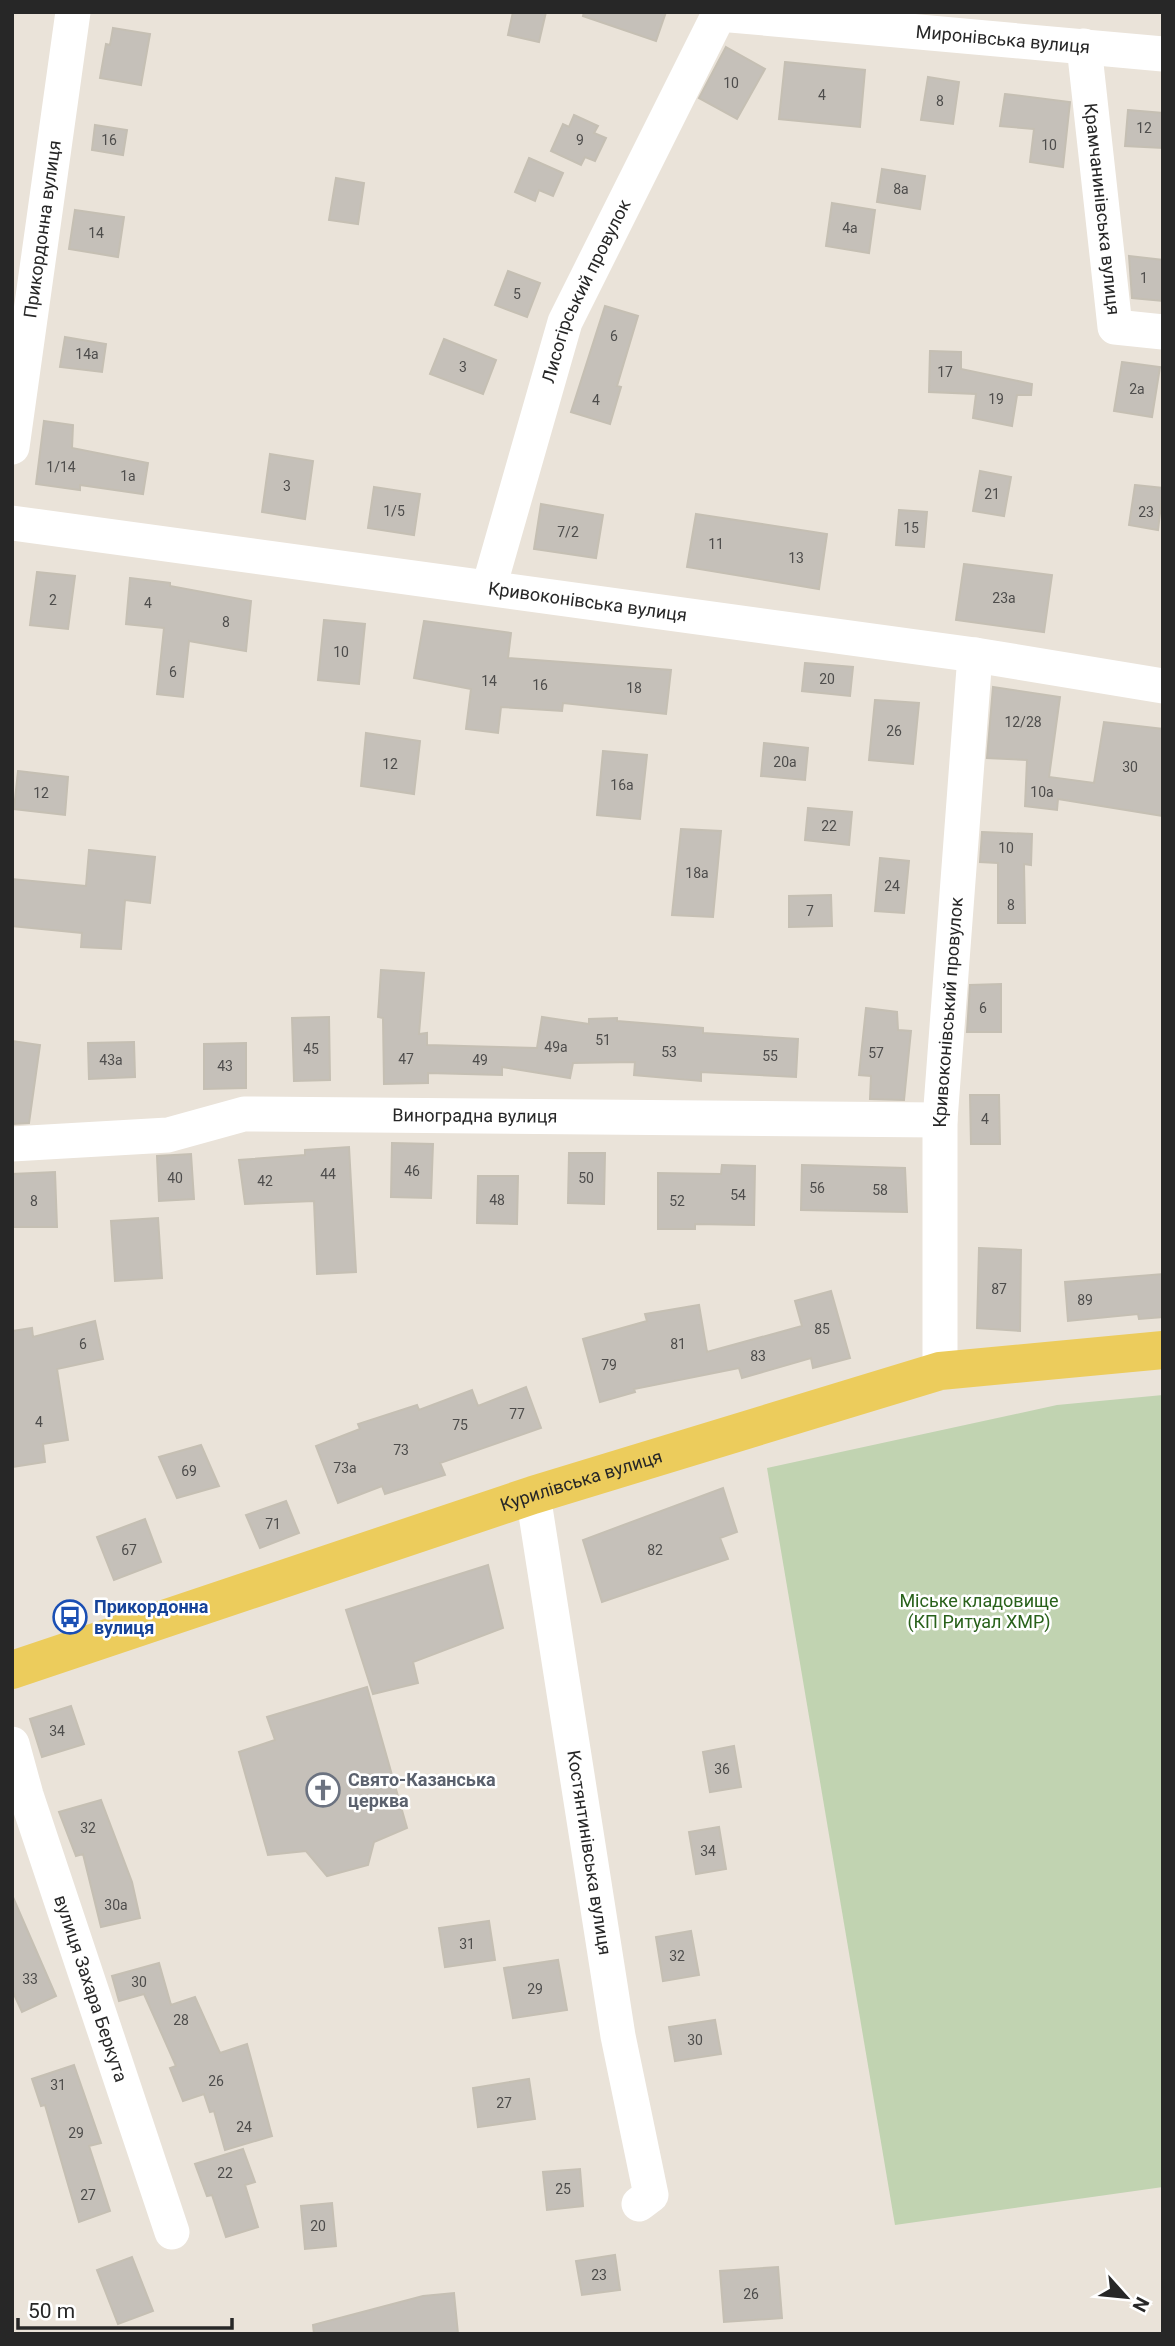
<svg xmlns="http://www.w3.org/2000/svg" width="1175" height="2346" font-family="Roboto,sans-serif">
  <rect width="100%" height="100%" fill="#eae3d9"/>
  <!-- cemetery -->
  <path fill="#c1d3b1" d="M1163,1395v792l-268,38 -128,-757 290,-63z"/>
  <!-- building -->
  <path fill="#c5c0b9" stroke="#c5bfb3" stroke-width="2" d="M513,12h33l-7,30 -31,-7z
    M584,12h82l-10,29 -73,-25z
    M113,28l37,6 -9,51 -41,-7 6,-34 4,1z
    M726,47l39,22 -28,50 -38,-21z
    M785,62l80,8 -5,57 -81,-8z
    M928,77l31,5 -6,42 -32,-4z
    M1005,94l65,8 -7,65 -33,-5 4,-33 -34,-3z
    M1128,110l35,3v35l-38,-2z
    M574,115l24,11 -4,7 12,5 -11,23 -10,-4 -4,8 -30,-14 12,-27 6,3z
    M95,125l32,5 -4,25 -31,-5z
    M529,158l34,15 -10,23 -14,-6 -4,11 -20,-9z
    M882,169l43,7 -5,33 -43,-7z
    M336,178l28,5 -6,41 -29,-4z
    M832,203l43,7 -6,43 -43,-7z
    M75,210l49,7 -6,40 -49,-8z
    M1129,256l34,4v41l-31,-3z
    M508,271l32,12 -13,34 -32,-12z
    M605,306l33,10 -21,70 4,1 -11,37 -39,-12z
    M65,337l41,7 -4,28 -42,-5z
    M444,339l52,21 -13,34 -53,-20z
    M930,351l31,1v17l71,15 -1,11h-14l-5,31 -39,-8 3,-24 -47,-2z
    M1122,362l38,5 -8,50 -38,-6z
    M44,421l29,4 -1,23 76,15 -5,31 -63,-9v5l-44,-6z
    M270,454l43,7 -8,58 -43,-7z
    M980,471l31,6 -7,39 -31,-5z
    M1135,485l28,3 -5,42 -29,-5z
    M374,487l46,7 -6,41 -46,-7z
    M541,504l62,11 -7,43 -62,-9z
    M899,510l28,2 -3,35 -28,-2z
    M696,514l131,20 -8,55 -132,-22z
    M964,564l88,11 -8,57 -88,-12z
    M37,572l38,4 -7,53 -38,-4z
    M130,578l40,5v3l81,15 -5,50 -57,-10 -6,56 -26,-3 7,-66 -38,-4z
    M324,620l41,4 -6,60 -41,-4z
    M424,621l87,12 -3,25 163,12 -5,44 -103,-11 -1,8 -61,-4 -3,26 -32,-4 5,-40 -57,-11z
    M805,663l48,4 -3,29 -48,-5z
    M993,687l67,10 -11,80 45,6 10,-61 59,7v87l-105,-17 -1,11 -32,-4 2,-46 -40,-2z
    M875,700l44,3 -6,61 -44,-4z
    M366,733l54,8 -6,53 -53,-8z
    M764,743l44,5 -3,32 -44,-4z
    M603,751l44,4 -7,64 -43,-4z
    M18,771l50,6 -3,38 -51,-6z
    M808,808l44,4 -3,33 -44,-5z
    M681,829l40,2 -8,86 -41,-2z
    M982,832l50,2 -1,31 -7,-1 1,59h-27v-60l-18,-1z
    M89,850l66,7 -5,46 -25,-3 -4,49 -40,-2 1,-14 -70,-7v-47l74,7z
    M880,858l29,3 -5,52 -29,-2z
    M831,895l1,31 -43,1v-31z
    M381,970l43,3 -5,61 8,-1v12l110,3 5,-31 47,7v-5l28,-1v3l86,7v5l95,6 -2,38 -95,-5v9l-67,-6 1,-13 -62,1 -3,15 -68,-11v8l-74,-2v10l-44,1 -1,-66 -5,-1z
    M1001,984v48h-34l3,-47z
    M866,1008l31,4 1,18 13,1 -7,69 -34,-1 1,-23 -12,-1z
    M329,1017l1,63 -36,1 -2,-63z
    M12,1041l28,4 -11,78 -17,1z
    M134,1042l1,35 -46,2 -1,-36z
    M246,1043v45l-42,1v-45z
    M970,1095h29l1,49h-29z
    M392,1143l41,1 -2,54 -40,-1z
    M349,1147l7,125 -39,2 -3,-73 -69,3 -6,-44 66,-5v-5z
    M569,1153h36l-1,51 -36,-1z
    M191,1154l3,45 -35,2 -2,-45z
    M722,1165l33,1 -1,59 -59,-1v5h-37v-56l63,1z
    M802,1165l103,3 2,44 -106,-2z
    M55,1172l2,55h-45v-53z
    M478,1176h40l-1,48 -40,-1z
    M158,1218l4,60 -47,3 -4,-60z
    M979,1248l42,2 -1,81 -43,-3z
    M1163,1274v43l-24,2 -1,-5 -70,7 -3,-39z
    M831,1291l19,67 -37,10 -2,-10 -69,20 -3,-10 -105,21 1,3 -35,10 -17,-63 64,-18 -2,-7 54,-9 8,47 95,-26 -7,-25z
    M95,1321l8,38 -46,10 11,71 -25,4 2,18 -33,5v-136l20,-3 1,9z
    M526,1387l15,41 -101,35 5,12 -60,19 -3,-8 -44,17 -22,-57 44,-17 -2,-5 59,-19 2,5 53,-20 6,16z
    M201,1445l18,41 -42,12 -18,-41z
    M723,1488l14,44 -17,6 8,21 -126,43 -19,-62z
    M286,1501l13,32 -39,15 -14,-33z
    M145,1519l16,43 -47,18 -17,-43z
    M488,1565l15,63 -90,34 5,21 -45,11 -27,-84z
    M367,1687l40,141 -33,14 -6,23 -41,11 -21,-25 -38,4 -29,-103 36,-12 -8,-23z
    M71,1706l13,38 -42,13 -12,-38z
    M734,1746l7,41 -31,5 -7,-40z
    M101,1800l31,82 8,36 -39,9 -18,-73 -7,2 -17,-44z
    M719,1827l7,42 -30,5 -7,-42z
    M12,1895l44,101 -34,16 -10,-22z
    M489,1921l6,39 -50,7 -6,-39z
    M691,1931l8,44 -36,6 -7,-44z
    M558,1960l9,50 -54,8 -9,-50z
    M159,1963l12,42 24,-8 25,56 27,-9 25,92 -47,14 -11,-39 -4,1 -6,-18 -21,7 -13,-33 6,-2 -32,-72 -25,7 -7,-25z
    M715,2020l6,34 -46,7 -6,-34z
    M74,2065l27,78 -12,3 21,65 -31,11 -34,-117 -4,1 -9,-27z
    M529,2079l6,40 -57,8 -5,-39z
    M243,2149l12,33 -10,3 13,42 -32,10 -14,-42 -5,1 -12,-32z
    M580,2169l3,37 -36,4 -4,-38z
    M332,2203l4,43 -31,3 -4,-43z
    M615,2255l5,35 -38,5 -6,-34z
    M132,2257l21,54 -35,13 -21,-54z
    M778,2267l4,51 -58,4 -4,-51z
    M454,2293l4,41h-144l-1,-9 110,-29z"/>
  <g fill="none" stroke-linecap="round" stroke-linejoin="round">
    <!-- minor -->
    <g stroke="#fff" stroke-width="35">
      <path id="s1" d="M719,14l444,40"/>
      <path id="s2" d="M1084,46l31,281 48,5"/>
      <path id="s3" d="M12,447l61,-435"/>
      <path id="s4" d="M12,523l963,132 188,31"/>
      <path id="s5" d="M489,587l76,-265 155,-310"/>
      <path id="s6" d="M12,1144l156,-9 76,-21 696,6"/>
      <path id="s7" d="M940,1371v-251l35,-465"/>
      <path id="s8" d="M533,1495l85,541 33,159 -12,9"/>
      <path id="s9" d="M12,1744l14,51 146,437"/>
    </g>
    <!-- major -->
    <path stroke="#eccc5c" stroke-width="38" id="s10" d="M12,1670l521,-175 407,-124 223,-21"/>
  </g>
  <!-- icons -->
  <defs>
    <symbol id="bus-ring" viewBox="-11 -11 22 22"><circle r="9.5" fill="#fff" stroke="#1a4fb4" stroke-width="1.5"/><path d="M-5-6H5V4H4V6H2V4H-2V6H-4V4H-5ZM-3.5-4V0h7V-4ZM-3.5 1.2v1.5H-2V1.2ZM2 1.2v1.5H3.5V1.2Z" fill="#1a4fb4"/></symbol>
    <symbol id="church-ring" viewBox="-11 -11 22 22"><circle r="9.5" fill="#fff" stroke="#6b7280" stroke-width="1.5"/><path d="M-1.2-6h2.4v3.5h3.3v2.4h-3.3V6h-2.4V-.1h-3.3v-2.4h3.3Z" fill="#6b7280"/></symbol>
  </defs>
  <g fill-rule="evenodd">
    <use href="#bus-ring" x="51" y="1598" width="38" height="38"/>
    <use href="#church-ring" x="304" y="1771" width="38" height="38"/>
  </g>
  <g text-anchor="middle" stroke-width="5" stroke-linejoin="round" paint-order="stroke">
    <!-- number labels -->
    <g font-size="14" fill="#4e4d4c">
      <text x="731" y="88">10</text>
      <text x="822" y="100">4</text>
      <text x="940" y="106">8</text>
      <text x="1144" y="133">12</text>
      <text x="109" y="145">16</text>
      <text x="580" y="145">9</text>
      <text x="1049" y="150">10</text>
      <text x="901" y="194">8а</text>
      <text x="850" y="233">4а</text>
      <text x="96" y="238">14</text>
      <text x="1144" y="283">1</text>
      <text x="517" y="299">5</text>
      <text x="614" y="341">6</text>
      <text x="87" y="359">14а</text>
      <text x="463" y="372">3</text>
      <text x="945" y="377">17</text>
      <text x="1137" y="394">2а</text>
      <text x="996" y="404">19</text>
      <text x="596" y="405">4</text>
      <text x="61" y="472">1/14</text>
      <text x="128" y="481">1а</text>
      <text x="287" y="491">3</text>
      <text x="992" y="499">21</text>
      <text x="394" y="516">1/5</text>
      <text x="1146" y="517">23</text>
      <text x="911" y="533">15</text>
      <text x="568" y="537">7/2</text>
      <text x="716" y="549">11</text>
      <text x="796" y="563">13</text>
      <text x="1004" y="603">23а</text>
      <text x="53" y="605">2</text>
      <text x="148" y="608">4</text>
      <text x="226" y="627">8</text>
      <text x="341" y="657">10</text>
      <text x="173" y="677">6</text>
      <text x="827" y="684">20</text>
      <text x="489" y="686">14</text>
      <text x="540" y="690">16</text>
      <text x="634" y="693">18</text>
      <text x="1023" y="727">12/28</text>
      <text x="894" y="736">26</text>
      <text x="785" y="767">20а</text>
      <text x="390" y="769">12</text>
      <text x="1130" y="772">30</text>
      <text x="622" y="790">16а</text>
      <text x="1042" y="797">10а</text>
      <text x="41" y="798">12</text>
      <text x="829" y="831">22</text>
      <text x="1006" y="853">10</text>
      <text x="697" y="878">18а</text>
      <text x="892" y="891">24</text>
      <text x="1011" y="910">8</text>
      <text x="810" y="916">7</text>
      <text x="983" y="1013">6</text>
      <text x="603" y="1045">51</text>
      <text x="556" y="1052">49а</text>
      <text x="311" y="1054">45</text>
      <text x="669" y="1057">53</text>
      <text x="876" y="1058">57</text>
      <text x="770" y="1061">55</text>
      <text x="406" y="1064">47</text>
      <text x="111" y="1065">43а</text>
      <text x="480" y="1065">49</text>
      <text x="225" y="1071">43</text>
      <text x="985" y="1124">4</text>
      <text x="412" y="1176">46</text>
      <text x="328" y="1179">44</text>
      <text x="175" y="1183">40</text>
      <text x="586" y="1183">50</text>
      <text x="265" y="1186">42</text>
      <text x="817" y="1193">56</text>
      <text x="880" y="1195">58</text>
      <text x="738" y="1200">54</text>
      <text x="497" y="1205">48</text>
      <text x="34" y="1206">8</text>
      <text x="677" y="1206">52</text>
      <text x="999" y="1294">87</text>
      <text x="1085" y="1305">89</text>
      <text x="822" y="1334">85</text>
      <text x="83" y="1349">6</text>
      <text x="678" y="1349">81</text>
      <text x="758" y="1361">83</text>
      <text x="609" y="1370">79</text>
      <text x="517" y="1419">77</text>
      <text x="39" y="1427">4</text>
      <text x="460" y="1430">75</text>
      <text x="401" y="1455">73</text>
      <text x="345" y="1473">73а</text>
      <text x="189" y="1476">69</text>
      <text x="273" y="1529">71</text>
      <text x="129" y="1555">67</text>
      <text x="655" y="1555">82</text>
      <text x="57" y="1736">34</text>
      <text x="722" y="1774">36</text>
      <text x="88" y="1833">32</text>
      <text x="708" y="1856">34</text>
      <text x="116" y="1910">30а</text>
      <text x="467" y="1949">31</text>
      <text x="677" y="1961">32</text>
      <text x="30" y="1984">33</text>
      <text x="139" y="1987">30</text>
      <text x="535" y="1994">29</text>
      <text x="181" y="2025">28</text>
      <text x="695" y="2045">30</text>
      <text x="216" y="2086">26</text>
      <text x="58" y="2090">31</text>
      <text x="504" y="2108">27</text>
      <text x="244" y="2132">24</text>
      <text x="76" y="2138">29</text>
      <text x="225" y="2178">22</text>
      <text x="563" y="2194">25</text>
      <text x="88" y="2200">27</text>
      <text x="318" y="2231">20</text>
      <text x="599" y="2280">23</text>
      <text x="751" y="2299">26</text>
    </g>
    <!-- street labels -->
    <g font-size="18" fill="#272727" stroke="#fff">
      <text dy="6" stroke="none"><textPath href="#s1" startOffset="285">Миронівська вулиця</textPath></text>
      <text dy="6" stroke="none"><textPath href="#s2" startOffset="164">Крамчанинівська вулиця</textPath></text>
      <text dy="6" stroke="none"><textPath href="#s3" startOffset="220">Прикордонна вулиця</textPath></text>
      <text dy="6" stroke="none"><textPath href="#s5" startOffset="312">Лисогірський провулок</textPath></text>
      <text dy="6" stroke="none"><textPath href="#s4" startOffset="581">Кривоконівська вулиця</textPath></text>
      <text dy="6" stroke="none"><textPath href="#s7" startOffset="359">Кривоконівський провулок</textPath></text>
      <text dy="6" stroke="none"><textPath href="#s6" startOffset="466">Виноградна вулиця</textPath></text>
      <text dy="6" stroke="none"><textPath href="#s10" startOffset="600">Курилівська вулиця</textPath></text>
      <text dy="6" stroke="none"><textPath href="#s8" startOffset="362">Костянтинівська вулиця</textPath></text>
      <text dy="6" stroke="none"><textPath href="#s9" startOffset="257">вулиця Захара Беркута</textPath></text>
    </g>
    <!-- park labels -->
    <g font-size="18" fill="#29611b" stroke="#fff">
      <text x="979" y="1607">Міське кладовище<tspan x="979" dy="21">(КП Ритуал ХМР)</tspan></text>
    </g>
    <!-- transit labels -->
    <g font-size="18" font-weight="bold" fill="#164399" stroke="#fff" text-anchor="start">
      <text x="94" y="1613">Прикордонна<tspan x="94" dy="21">вулиця</tspan></text>
    </g>
    <!-- worship labels -->
    <g font-size="18" font-weight="bold" fill="#5b616d" stroke="#fff" text-anchor="start">
      <text x="348" y="1786">Свято-Казанська<tspan x="348" dy="21">церква</tspan></text>
    </g>
  </g>
  <!-- border -->
  <rect width="1175" height="2346" fill="none" stroke="#272727" stroke-width="28"/>
  <!-- north arrow -->
  <g transform="translate(1126 2297) rotate(117)" stroke="#ffffff" stroke-width="5" paint-order="stroke">
  <path d="M0-5L12 26L0 18L-12 26Z" fill="#272727"/>
  <text y="-10" font-size="19" font-weight="bold" text-anchor="middle" fill="#272727">N</text>
  </g>
  <!-- scale -->
  <path d="M18 2318v10h214v-10" fill="none" stroke="#272727" stroke-width="3.5"/>
  <text x="28" y="2318" font-size="21" fill="#272727" stroke="#ffffff" stroke-width="5" paint-order="stroke">50 m</text>
</svg>
